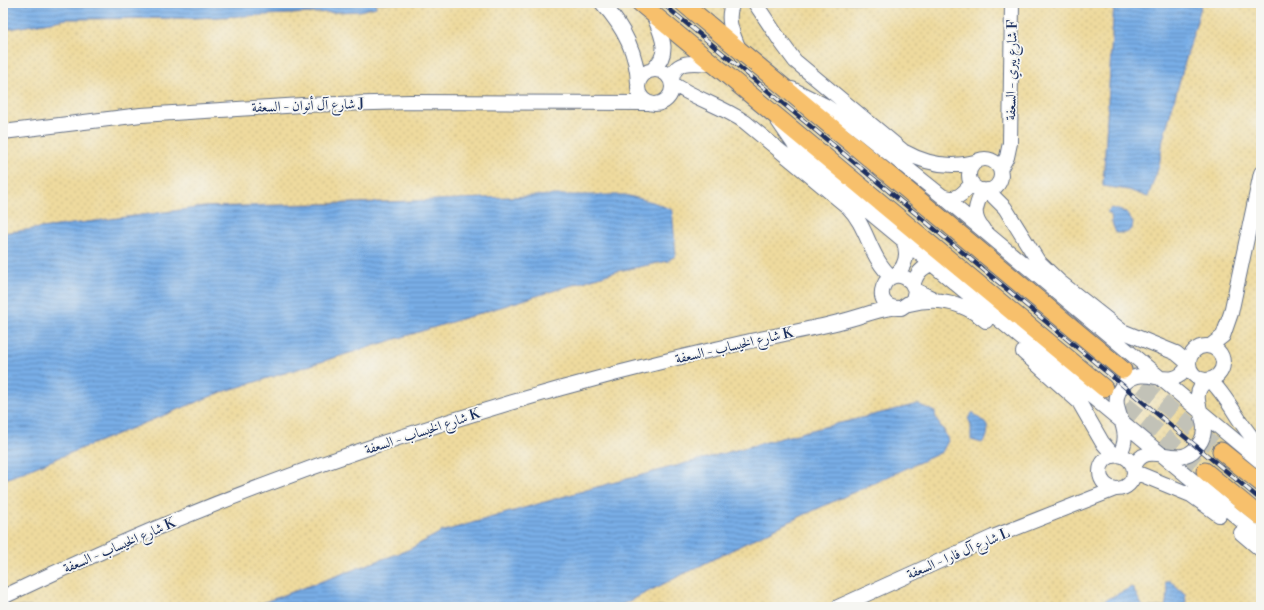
<svg xmlns="http://www.w3.org/2000/svg" width="1264" height="610" font-family="'Libre Bodoni',Amiri,serif">
  <defs>
    <pattern id="sand-dots" width="8" height="8" patternUnits="userSpaceOnUse"><rect width="8" height="8" fill="#eeda9e"/><path d="M2 2h.1M6 6h.1" fill="none" stroke="#ccbb8a" stroke-width="1.8" stroke-linecap="round"/></pattern>
    <pattern id="water-rules" width="6" height="5" patternUnits="userSpaceOnUse"><rect width="6" height="5" fill="#78ade6"/><path d="M0 2.5h6" fill="none" stroke="#628dbe"/></pattern>
  </defs>
  <rect width="100%" height="100%" fill="#f6f6f2"/>
  <filter id="ink" filterUnits="userSpaceOnUse"><feTurbulence type="fractalNoise" baseFrequency=".025" numOctaves="2"/><feDisplacementMap in="SourceGraphic" scale="8" xChannelSelector="R" yChannelSelector="G"/><feConvolveMatrix kernelMatrix="1 2 1 2 8 2 1 2 1" color-interpolation-filters="sRGB"/></filter>
  <filter id="wash" filterUnits="userSpaceOnUse"><feTurbulence type="fractalNoise" baseFrequency=".012" numOctaves="4" result="noise"/><feDisplacementMap in="SourceGraphic" scale="16" xChannelSelector="R" yChannelSelector="G"/><feGaussianBlur stdDeviation="0.9" result="paint"/><feColorMatrix in="noise" values="0 0 0 0 0 0 0 0 0 0 0 0 0 0 0 0 0 1.4 0 .05"/><feComposite in="paint" operator="in"/></filter>
  <g filter="url(#wash)">
    <rect width="100%" height="100%" fill="#ece7cd"/>
    <!-- sand -->
    <path fill="url(#sand-dots)" stroke="#84847e" d="M376,3h738l-11,183 26,4 18,7 12,-31 4,-27 39,-136h59v604h-118l-11,-19 -41,19h-474l169,-84 156,-71 3,-21 -10,-12 -17,-15 -106,26 -215,57 -156,45 -33,18 -157,57h-248v-127l216,-87 399,-122 50,-10 -43,-66 -421,12 -201,26v-203l64,-11 126,-1 166,-7 17,-4z"/>
    <!-- water -->
    <path fill="url(#water-rules)" stroke="#4a6ea2" d="M3,3h373v4l-17,4 -166,7 -126,1 -64,11z
      M1114,3h88l-39,136 -4,27 -11,31 -19,-7 -26,-4z
      M556,195h69l28,7 19,8 4,45 -8,6 -50,10 -399,122 -216,87v-247l201,-26 137,-3z
      M1111,208l15,4 7,11 -1,6 -6,4h-10l-4,-10 -1,-8 -4,-3z
      M918,404l17,8c0,10 10,17 13,29l-6,11 -156,71 -169,84h-366l157,-57 33,-18 156,-45 215,-57z
      M973,412c8,11 19,9 13,27l-4,4 -11,-3v-15l-3,-7z
      M1169,580l16,14 1,8 -4,5h-17l3,-17 -3,-7z
      M1132,587l11,20h-52z"/>
  </g>
  <g filter="url(#ink)">
    <g fill="none" stroke-linecap="round" stroke-linejoin="round">
      <!-- major-tunnel -->
      <path stroke="#c2c2b7" stroke-width="17" stroke-dasharray="17 8" stroke-linecap="butt" d="M1123,370l98,81
        M1106,389l99,82"/>
      <defs>
        <path id="minor" d="M602,3c20,22 35,49 36,80
          M733,3c-8,16 0,31 6,46
          M755,3l26,39 14,19 108,90c23,13 46,18 72,11
          M653,14c8,20 19,39 0,55
          M638 87a17 17 0 1 1 34 0a17 17 0 1 1-34 0Z
          M672,81c1,-23 24,-18 41,-17
          M672,83c23,16 50,23 73,39l103,85c20,20 22,52 44,70
          M792,89l34,17 26,18 90,72 319,266
          M778,121l20,29 52,46 411,341
          M3,132l138,-17 161,-10 108,-3 240,1
          M969 175a16 16 0 1 1 32 0a16 16 0 1 1-32 0Z
          M1000,169l7,-12 3,-14 2,-140
          M987,190l18,18 33,53 22,21 62,49 54,22 12,10
          M942,196c14,6 21,-2 30,-13
          M983,229c-12,-14 -7,-24 0,-39
          M894,276c12,-9 15,-22 9,-36
          M913,286c3,-12 8,-18 19,-22
          M915,290l-2,10 -12,8c-35,2 -16,-50 10,-26l4,8 19,9
          M909,304c29,-8 54,-2 77,17
          M1189 363a17 17 0 1 1 34 0a17 17 0 1 1-34 0Z
          M1210,346l13,-10 8,-23 30,-140
          M1023,352l56,50 23,40 12,14
          M1210,380c21,20 30,48 51,67
          M1100 472a17 17 0 1 1 34 0a17 17 0 1 1-34 0Z
          M1119,455c19,-29 -18,-48 6,-72 22,-21 46,12 63,-17
          M1134,467c14,-33 47,10 67,-26 12,-22 -18,-44 7,-61
          M1135,472l56,23 28,20
          M1241,533l20,17
          M3,597c233,-112 481,-196 734,-253 35,-8 71,-14 106,-23 17,-4 32,-11 49,-13
          M838,607l155,-70 122,-48"/>
        <path id="major" d="M640,3l464,385
          M683,3l440,367
          M1221,451l40,32
          M1205,471l56,46"/>
      </defs>
      <!-- minor casing -->
      <use href="#minor" stroke="#646f85" stroke-width="16"/>
      <!-- major casing -->
      <use href="#major" stroke="#646f85" stroke-width="19"/>
      <!-- minor -->
      <use href="#minor" stroke="#fff" stroke-width="14"/>
      <!-- major -->
      <use href="#major" stroke="#f7c06c" stroke-width="17"/>
      <defs>
        <path id="rail" d="M662,3l599,497"/>
      </defs>
      <!-- rail casing -->
      <use href="#rail" stroke="#1b2f5e" stroke-width="4.5"/>
      <!-- rail -->
      <use href="#rail" stroke="#f6f6f2" stroke-width="3" stroke-dasharray="9" stroke-linecap="butt"/>
    </g>
  </g>
  <g text-anchor="middle" stroke-width="3.5" stroke-linejoin="round" paint-order="stroke">
    <!-- street labels -->
    <g font-size="14" fill="#1b2f5e" stroke="#f6f6f2">
      <text transform="translate(1011 70) rotate(-89)" y="5">شارع يبري - السعفة F</text>
      <text transform="translate(308 105) rotate(-2)" y="5">شارع آل أنوان - السعفة J</text>
      <text transform="translate(734 345) rotate(-13)" y="5">شارع الخيساب - السعفة K</text>
      <text transform="translate(422 431) rotate(-18)" y="5">شارع الخيساب - السعفة K</text>
      <text transform="translate(119 545) rotate(-23)" y="5">شارع الخيساب - السعفة K</text>
      <text transform="translate(958 553) rotate(-23)" y="5">شارع آل فارا - السعفة L</text>
    </g>
  </g>
  <!-- margin -->
  <rect width="1264" height="610" fill="none" stroke="#f6f6f2" stroke-width="16"/>
</svg>
